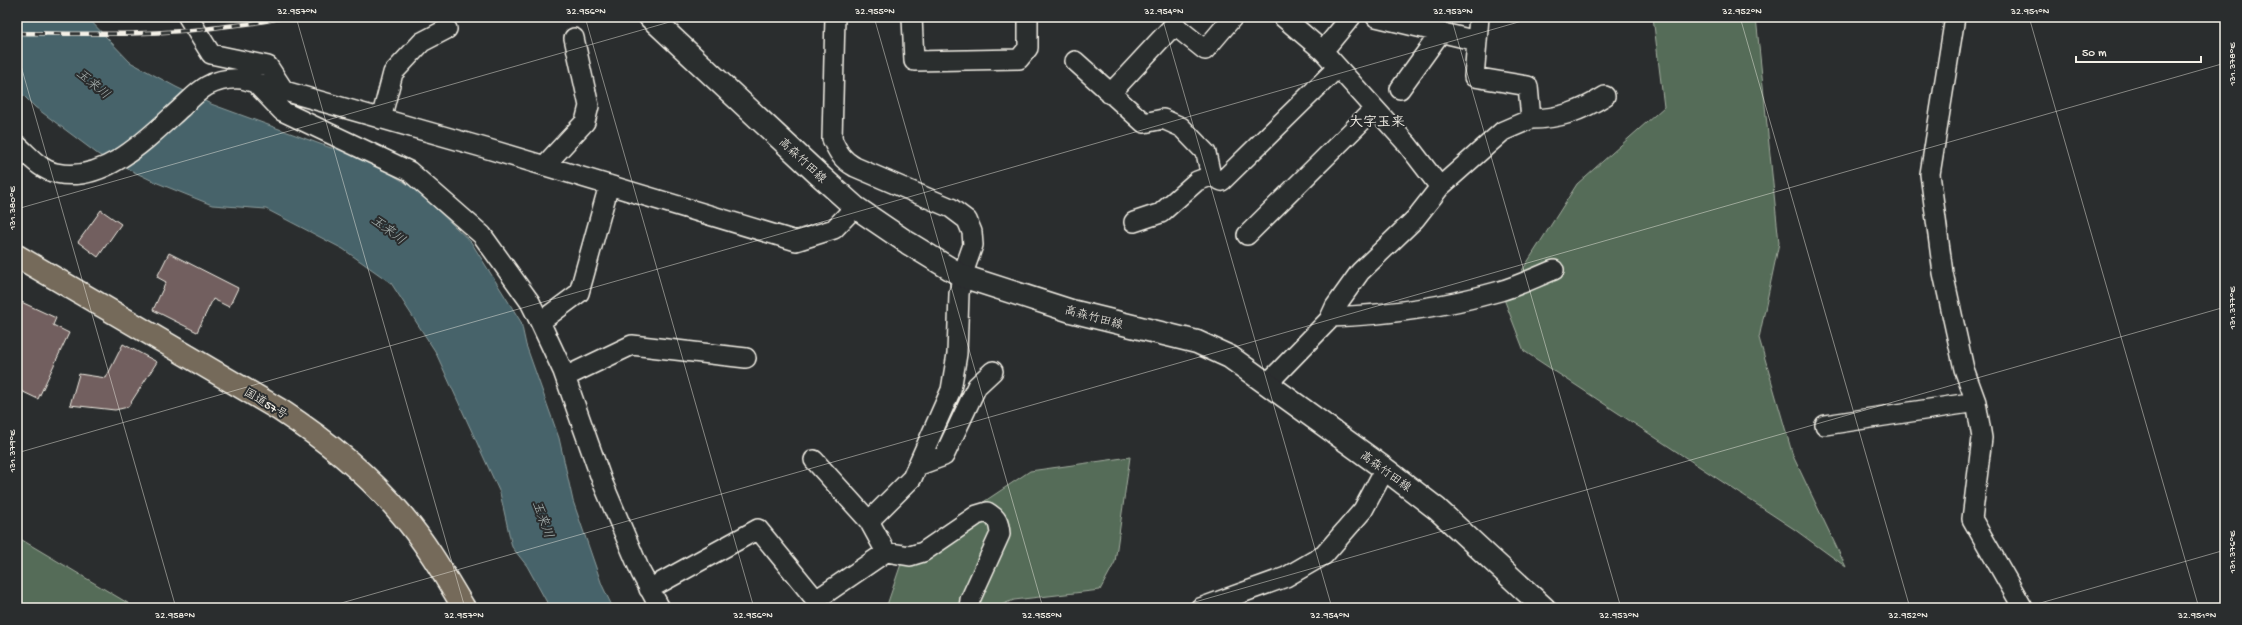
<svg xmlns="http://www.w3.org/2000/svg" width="2242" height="625" font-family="'Gochi Hand','Klee One',sans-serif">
  <rect width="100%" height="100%" fill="#2a2d2e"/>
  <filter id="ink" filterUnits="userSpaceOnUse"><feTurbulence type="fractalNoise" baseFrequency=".025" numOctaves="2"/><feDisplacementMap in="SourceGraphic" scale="8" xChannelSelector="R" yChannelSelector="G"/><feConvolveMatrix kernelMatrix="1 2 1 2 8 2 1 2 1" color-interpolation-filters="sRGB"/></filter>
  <g filter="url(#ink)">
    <!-- green -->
    <path fill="#546c59" stroke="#a4aea0" d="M1653,17h103l23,226 -20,95 34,118 53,111 -52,-38 -270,-178 -20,-52 73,-115 87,-77z
      M1130,457l-15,105 -15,28 -86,10 -21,8h-107l18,-53 126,-84z
      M17,537l119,71h-119z"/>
    <!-- water -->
    <path fill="#46636a" stroke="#8c9c9c" d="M17,17h70l43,45 46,25 35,17 120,44h17l66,40 57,54 50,80 5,23 33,93 14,63 29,84 11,23h-63l-23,-42 -15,-19 -12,-54 -65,-142 -44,-68 -48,-34 -77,-40 -54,-4 -57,-23 -56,-27 -64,-48 -18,-18z"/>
    <!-- building -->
    <path fill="#725f5e" stroke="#f4f1e8" d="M101,210l20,14 -23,33 -20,-15z
      M169,253l69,35 -9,19 -16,-8 -16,33 -44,-22 13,-28 -9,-5z
      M17,300l39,18 -3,7 16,8 -31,66 -21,-10z
      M123,344l34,18 -29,45 -13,3 -45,-5 9,-31 27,4z"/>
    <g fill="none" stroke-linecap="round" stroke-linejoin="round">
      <defs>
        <path id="minor" d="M188,17l23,37 57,12 17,26
          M912,17l2,44 105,-2 9,-11v-31
          M1283,17l40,34 84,93 33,43
          M1955,17l-25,157 13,99 21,96 12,33 6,36 -10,81 51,89
          M1477,41l2,-24
          M1323,51l28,-34
          M1075,61l69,62 19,-4 18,8 25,26 5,23
          M257,85l25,26 127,60 73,64 48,67 10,20 23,49 39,110 39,92 19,35
          M1400,89l41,-57
          M1110,94l64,-69 31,25 28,-33
          M381,119l12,-46 29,-31 25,-13
          M1531,119c28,0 50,-8 74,-23
          M17,145c12,10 23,25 39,28 49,11 93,-36 125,-65 8,-7 17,-17 26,-22 11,-6 23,-8 35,-7l243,69 311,93 38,-12 21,-22
          M545,165l40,-43 4,-16 -15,-68
          M1134,222l27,-9 36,-32 14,-5 11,5 115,-113
          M1247,235l127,-126
          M1331,317c57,-2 113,-10 169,-26 18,-5 36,-14 54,-21
          M540,322l39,-29 30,-108
          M565,377l67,-32 114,13
          M1267,384l62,-64 6,-13 25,-35 55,-53 25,-32 63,-56 28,-12 -3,-33 -54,-9 3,-36 -101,-24
          M1825,425l151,-23
          M814,460l55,61 43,-43 39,-88 6,-36 2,-60 3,-18 11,-31 -1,-13 -5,-12 -16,-12 -96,-41c-13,-7 -17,-15 -23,-28l3,-122
          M917,466l27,-10 33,-70 16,-15
          M886,552l24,4 13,-4 54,-37 10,-3c10,6 12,10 13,22l-30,66 -1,8
          M649,589l109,-60 58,71 70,-48 -17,-31
          M1200,608l86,-31 38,-22 39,-45 22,-41"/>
        <path id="secondary" d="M650,17l167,156 38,34 53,36 54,33 109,35 126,31 33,15 155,112 52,40 107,99"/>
        <path id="trunk" d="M17,256l263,154c46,30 87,63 122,105 24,28 43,61 62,93"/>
      </defs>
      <!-- minor casing -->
      <use href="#minor" stroke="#f4f1e8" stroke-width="22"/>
      <!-- secondary casing -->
      <use href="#secondary" stroke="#f4f1e8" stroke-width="25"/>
      <!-- trunk casing -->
      <use href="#trunk" stroke="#f4f1e8" stroke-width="25"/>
      <!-- minor -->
      <use href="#minor" stroke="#2a2d2e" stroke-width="19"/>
      <!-- secondary -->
      <use href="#secondary" stroke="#2a2d2e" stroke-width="22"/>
      <!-- trunk -->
      <use href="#trunk" stroke="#746a5a" stroke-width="22"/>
      <defs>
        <path id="rail" d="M17,33c70,1 141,3 211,-7 19,-2 37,-4 55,-9"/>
      </defs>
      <!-- rail casing -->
      <use href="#rail" stroke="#f4f1e8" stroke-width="4.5"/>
      <!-- rail -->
      <use href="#rail" stroke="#2a2d2e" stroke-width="3" stroke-dasharray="9" stroke-linecap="butt"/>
    </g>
  </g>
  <!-- ticks -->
  <path fill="none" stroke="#f4f1e8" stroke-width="1" stroke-opacity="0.45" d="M296,17l169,591M585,17l169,591M874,17l169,591M1162,17l170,591M1451,17l170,591M1740,17l170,591M2029,17l170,591M17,52l159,556M17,209l670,-192M17,453l1519,-436M324,608l1901,-545M1174,608l1051,-301M2023,608l202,-58"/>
  <g text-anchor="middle" stroke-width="4" stroke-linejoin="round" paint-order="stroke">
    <!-- street labels -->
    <g font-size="12" fill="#f4f1e8" stroke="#2a2d2e">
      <text transform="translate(803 160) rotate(43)" y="4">高森竹田線</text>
      <text transform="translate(1094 317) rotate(15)" y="4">高森竹田線</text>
      <text transform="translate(266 403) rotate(31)" y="4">国道57号</text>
      <text transform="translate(1386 471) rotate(36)" y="4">高森竹田線</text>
    </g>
    <!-- water labels -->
    <g font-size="13" font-style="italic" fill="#aeb8b6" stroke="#2a2d2e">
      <text transform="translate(94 83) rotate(40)" y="5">玉来川</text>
      <text transform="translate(389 229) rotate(37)" y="5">玉来川</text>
      <text transform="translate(544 519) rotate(70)" y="5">玉来川</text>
    </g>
    <!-- quarter labels -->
    <g font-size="14" font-weight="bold" fill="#f4f1e8" stroke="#2a2d2e">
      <text x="1377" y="126">大字玉来</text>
    </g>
  </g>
  <!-- margin -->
  <rect width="2242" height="625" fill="none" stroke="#2a2d2e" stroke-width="44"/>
  <!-- scale -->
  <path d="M2076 56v6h125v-6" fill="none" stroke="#f4f1e8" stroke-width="2"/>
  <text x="2082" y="56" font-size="12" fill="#f4f1e8" stroke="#2a2d2e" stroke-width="3" paint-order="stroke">50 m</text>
  <rect x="22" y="22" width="2198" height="581" fill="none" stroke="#f4f1e8" stroke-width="1.5"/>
  <g font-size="10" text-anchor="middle" fill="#f4f1e8">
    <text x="297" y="14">32.957°N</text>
    <text x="586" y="14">32.956°N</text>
    <text x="875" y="14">32.955°N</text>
    <text x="1164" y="14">32.954°N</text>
    <text x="1453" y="14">32.953°N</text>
    <text x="1742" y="14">32.952°N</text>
    <text x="2030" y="14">32.951°N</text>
    <text transform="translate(2231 64) rotate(-90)" y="4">131.378°E</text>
    <text transform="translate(11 208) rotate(-90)" y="4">131.380°E</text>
    <text transform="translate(2231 308) rotate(-90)" y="4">131.377°E</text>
    <text transform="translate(11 451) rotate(-90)" y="4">131.379°E</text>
    <text transform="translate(2231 552) rotate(-90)" y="4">131.376°E</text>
    <text x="175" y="618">32.958°N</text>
    <text x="464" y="618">32.957°N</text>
    <text x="753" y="618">32.956°N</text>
    <text x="1042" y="618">32.955°N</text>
    <text x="1330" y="618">32.954°N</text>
    <text x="1619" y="618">32.953°N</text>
    <text x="1908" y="618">32.952°N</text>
    <text x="2197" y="618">32.951°N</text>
  </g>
</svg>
